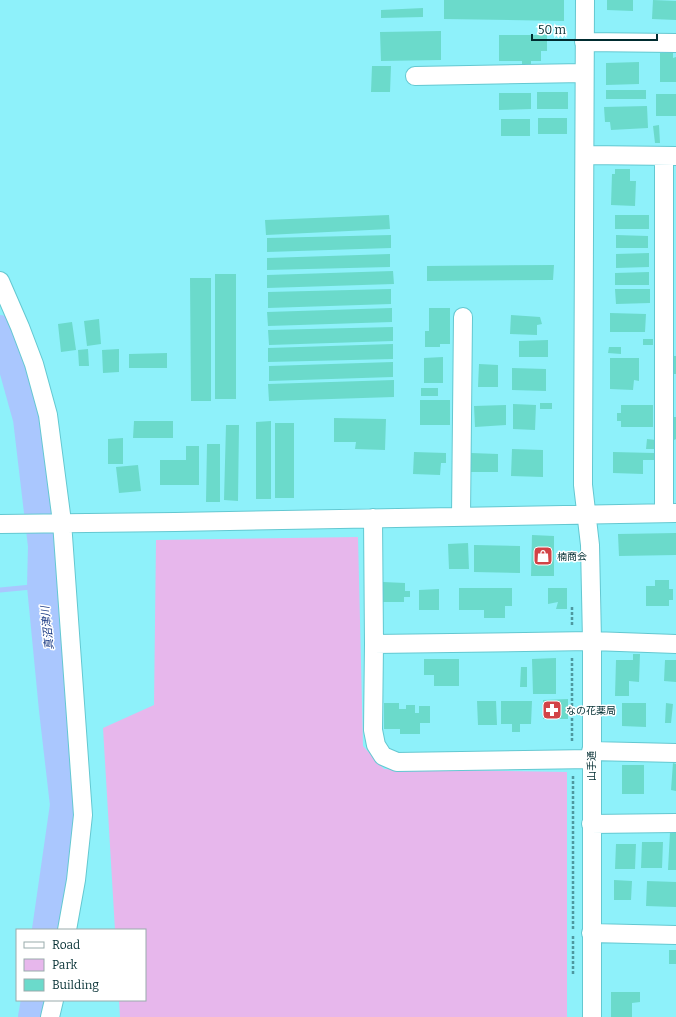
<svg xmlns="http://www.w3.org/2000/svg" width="676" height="1017" font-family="Bitter,'Noto Sans JP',serif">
  <rect width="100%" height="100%" fill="#8ef1fa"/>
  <!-- green -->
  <path fill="#e7b7ec" d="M358,537l5,209 21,23 183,3v245h-447l-1,-17h26v-70h-30l-12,-202 51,-23 2,-165z"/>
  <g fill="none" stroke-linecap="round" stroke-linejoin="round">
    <!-- stream -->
    <path stroke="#aac7fe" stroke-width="5" d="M0,590l42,-4"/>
    <!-- river -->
    <path stroke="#aac7fe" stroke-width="30" d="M0,330l8,17 20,72 15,127 -1,40 12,124 11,95 -18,125
      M33,1017l3,-17"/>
  </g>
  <!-- building -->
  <path fill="#6bdacb" d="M444,0h120v21l-120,-2z
    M607,0h26v11l-26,-1z
    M653,0l23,1v19l-24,-1z
    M423,8v9l-42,1v-8z
    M441,31v29l-60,1 -1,-29z
    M499,35h48v16h-6v10h-10v7h-9v-7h-23z
    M660,53h13v5l3,-1v25h-16z
    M639,62v22l-33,1v-22z
    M372,66h19l-1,26h-19z
    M606,90h40v9h-40z
    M537,92h31v17h-31z
    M499,93h32v16l-32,1z
    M656,94h20v22h-20z
    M647,106l1,22 -37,2 -1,-8h-5l-1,-15z
    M538,118h29v16h-29z
    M501,119h29v17h-29z
    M659,125l1,18h-5l-2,-17z
    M615,169h15v12h6l-1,25 -24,-1 1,-31h3z
    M389,215l1,14 -124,6 -1,-15z
    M615,215h34v14h-34z
    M391,235v13l-124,4v-14z
    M616,235l32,1v12h-32z
    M649,253v14l-33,1v-14z
    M390,254v13l-123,3v-12z
    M554,265l-1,15 -126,1v-15z
    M393,271l1,13 -127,4v-13z
    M649,272v13h-34v-12z
    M215,274h21v125h-21z
    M190,278h21v123h-20z
    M391,289v15l-123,4v-16z
    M615,289h35v14l-34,1z
    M392,308v14l-124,4 -1,-14z
    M429,308h21v36h-10v3h-15v-16h4z
    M610,313l36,1 -1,18h-35z
    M511,315l29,2 2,7 -5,1v10l-27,-1z
    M99,319l2,25 -14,2 -3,-25z
    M72,322l4,28 -15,2 -3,-28z
    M393,327v14l-124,4 -1,-15z
    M643,339h10v6h-10z
    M548,340v17h-29v-16z
    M393,344v15l-125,3v-14z
    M609,347h12v7l-13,-1z
    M88,349l1,17h-10l-1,-16z
    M119,349v23l-16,1 -1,-23z
    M167,353v15h-38v-14z
    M673,356h3v18h-4z
    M443,357v26h-19v-25z
    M610,358h29v23l-5,-1 -1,10 -23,-1z
    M393,362v15l-124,4v-15z
    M479,364l19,1v22h-20z
    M512,368l34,1v22l-34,-1z
    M394,380v17l-125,4 -1,-17z
    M421,388h17v8h-17z
    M420,400h30v25h-30z
    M540,403h12v6h-12z
    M513,404l23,1 -1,25 -22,-1z
    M506,405v20l-31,2 -1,-21z
    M621,405h32v22h-32v-6h-4v-8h4z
    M674,417h2v22l-2,1z
    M334,418l52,1 -1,31 -30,-1 1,-7h-22z
    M134,421h39v17h-40z
    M271,421v78h-15v-77z
    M275,423h19v75h-19z
    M226,425h13l-1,76 -14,-1z
    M123,438v26h-15v-25z
    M647,439l9,1 -1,9h-9z
    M207,444h13v58h-14z
    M186,446h13v39h-39v-25h26z
    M512,449l31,1v27l-32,-1z
    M414,452l32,1v10h-5l-1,12 -27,-1z
    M613,452l41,1v7h-11v14l-30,-1z
    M471,453l27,1v18h-27z
    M138,465l3,26 -22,2 -3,-26z
    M676,533v22l-57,1 -1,-22z
    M532,535l22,1v40h-23z
    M468,543l1,26h-20l-1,-25z
    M474,545l46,1v27l-46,-1z
    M655,580h14v9h4v11h-4v6h-23v-20h9z
    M383,582l22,1v8h5v6h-6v5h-21z
    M459,588h53v18h-7v12h-21v-8h-25z
    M548,588h19v21h-11l2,-7 -10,2z
    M439,589v21h-20v-20z
    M633,654h7l-1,28 -10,-1v15h-14l1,-36h17z
    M556,658v36h-23l-1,-35z
    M424,659h35v27h-25v-11h-10z
    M665,660h11v22l-12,-1z
    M521,667h6v20h-7z
    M568,699v20h-25v-19z
    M477,701h19l1,24h-19z
    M501,701h31l-1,23h-11v8h-8v-8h-11z
    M384,703h15v6h7v-4h9v8h4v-7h11v17h-10v11h-20v-5h-16z
    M622,703h24v24l-24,-1z
    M666,703l7,1 -2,19h-6z
    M673,763l3,1v27l-5,-1z
    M622,765h22v29h-22z
    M670,832l6,1v37h-8z
    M642,842h21l-1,26h-21z
    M616,844h20l-1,25h-20z
    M614,880l18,1 -1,19h-17z
    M647,881l29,1v25l-30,-1z
    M669,950h7v14h-7z
    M611,992h29v10l-8,1v14h-21z"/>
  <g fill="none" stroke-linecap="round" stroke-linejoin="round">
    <defs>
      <path id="minor" d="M585,0l-2,473v12l7,60 2,96v376
        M584,42l92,1
        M415,76l169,-3
        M585,155l91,1
        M664,156v357
        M0,281l20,46 14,37 14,51 14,107 21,293 -7,65 -9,50
        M461,517l2,-200
        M373,518l1,126 -1,86 3,15 7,11 14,6 194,-3
        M0,524l175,-2 501,-9
        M374,644l218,-3 84,3
        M591,751l85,2
        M591,824l85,-1
        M591,933l85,2
        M50,1017l4,-17"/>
    </defs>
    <!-- minor casing -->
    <use href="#minor" stroke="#64c8d1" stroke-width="20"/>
    <!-- path -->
    <path stroke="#4e989f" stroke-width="2.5" stroke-dasharray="3 2" stroke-linecap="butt" d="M572,625v-19
      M572,658v85
      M573,776v155
      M573,936v39"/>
    <!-- minor -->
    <use href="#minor" stroke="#fff" stroke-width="18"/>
  </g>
  <!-- icons -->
  <defs>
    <symbol id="shop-square" viewBox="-11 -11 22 22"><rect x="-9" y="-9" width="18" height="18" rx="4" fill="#d24346" stroke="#fff"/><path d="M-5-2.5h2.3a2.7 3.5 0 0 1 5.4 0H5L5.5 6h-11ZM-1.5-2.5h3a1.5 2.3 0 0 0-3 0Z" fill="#fff"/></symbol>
    <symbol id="pharmacy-square" viewBox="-11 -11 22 22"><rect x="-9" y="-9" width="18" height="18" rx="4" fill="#d24346" stroke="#fff"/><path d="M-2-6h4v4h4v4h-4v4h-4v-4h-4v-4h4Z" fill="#fff"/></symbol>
  </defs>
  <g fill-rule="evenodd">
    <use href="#shop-square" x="532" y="545" width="22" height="22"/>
    <use href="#pharmacy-square" x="541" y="699" width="22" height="22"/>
  </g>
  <g text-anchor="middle" stroke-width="3" stroke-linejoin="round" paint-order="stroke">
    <!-- poi labels -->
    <g font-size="10" fill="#002c30" stroke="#fff" text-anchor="start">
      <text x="557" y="560">楠商会</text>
      <text x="566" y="714">なの花薬局</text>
    </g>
    <!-- street labels -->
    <g font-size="10" fill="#002c30" stroke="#fff">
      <text transform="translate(591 766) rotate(-90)" y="4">山手通</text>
    </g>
    <!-- water labels -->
    <g font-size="11" font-style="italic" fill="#133480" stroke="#fff">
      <text transform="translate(47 628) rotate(-96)" y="4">真沼津川</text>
    </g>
  </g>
  <!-- legend -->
  <rect x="16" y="929" width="130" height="72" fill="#ffffff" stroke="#99abac"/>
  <rect x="24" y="942" width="20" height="6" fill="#ffffff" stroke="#99abac"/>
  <text x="52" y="949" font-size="12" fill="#002c30">Road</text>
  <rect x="24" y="959" width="20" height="12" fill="#e7b7ec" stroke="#99abac"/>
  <text x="52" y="969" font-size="12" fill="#002c30">Park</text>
  <rect x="24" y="979" width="20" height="12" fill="#6bdacb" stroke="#99abac"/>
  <text x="52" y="989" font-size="12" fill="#002c30">Building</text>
  <!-- scale -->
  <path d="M532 34v6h125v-6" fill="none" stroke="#002c30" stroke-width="2"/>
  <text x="538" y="34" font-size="12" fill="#002c30" stroke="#ffffff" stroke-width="3" paint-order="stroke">50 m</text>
</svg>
